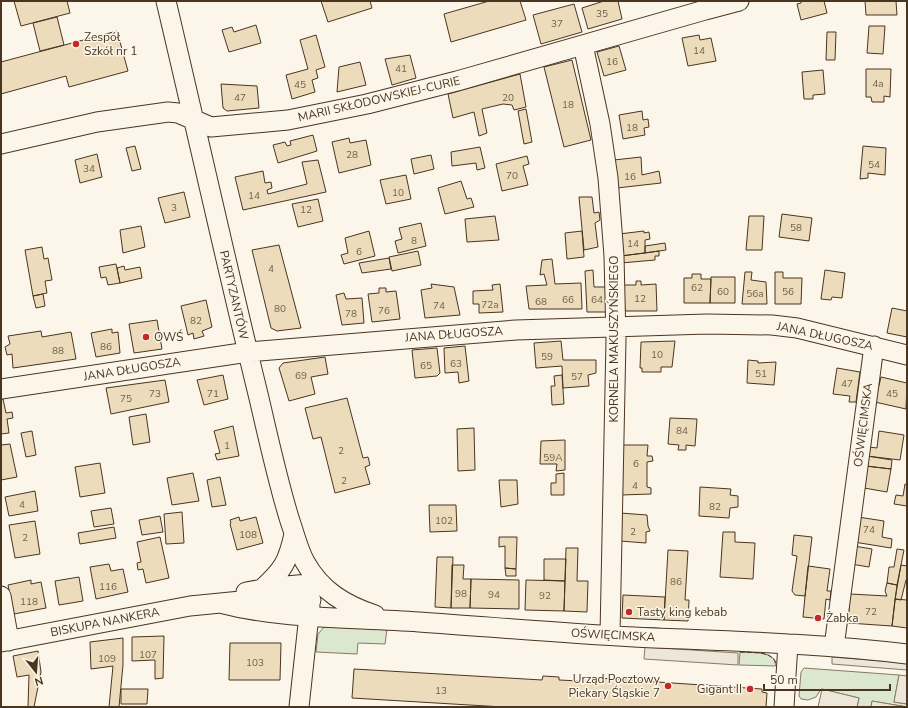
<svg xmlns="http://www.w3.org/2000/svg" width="908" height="708" font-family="'Nunito Sans',sans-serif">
  <rect width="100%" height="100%" fill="#fbf6e9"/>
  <!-- green -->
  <path fill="#dce7d0" stroke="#887966" d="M325,626l62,3 -2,15 -27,-1 -1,11 -41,-2 2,-18z
    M740,652l20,1 8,2 6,4 2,7 -37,-1z
    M804,668l95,7 -5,27 13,2v3l-35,-6 -1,6h-14l2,-9 -38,-9 -5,8 -8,3 -7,-1 -2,-3 2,-24z"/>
  <!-- parking -->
  <path fill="#ede7d9" stroke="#887966" d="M645,647l93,6v12l-94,-6z
    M832,657l75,6v7l-75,-6z
    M899,675l8,1v28l-13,-2z
    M822,689l37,9 -2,9h-39z
    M872,701l35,6h-36z"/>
  <!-- building -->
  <path fill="#ecdcbc" stroke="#4a3520" d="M14,1h53l3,12 -49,13z
    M321,1h49l2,7 -44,14z
    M489,1h31l6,19 -75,22 -7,-28z
    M604,1h14l4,18 -34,10 -6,-21z
    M801,1h23l3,12 -26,7 -4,-16 4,-1z
    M865,1h31l1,14h-31z
    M574,4l8,28 -41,12 -8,-29z
    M57,17l7,28 -24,6 -7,-28z
    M256,25l5,18 -32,9 -7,-22 10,-3 2,5z
    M869,26h16l-2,28 -16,-1z
    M117,31l11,40 -59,16 -3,-11 -65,18v-32z
    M827,32h9l-1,28h-9z
    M316,35l9,32 -9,3 2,8 -6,2 3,12 -23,7 -6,-24 22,-6 -8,-29z
    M699,35l1,5 11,-2 5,23 -28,5 -6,-28z
    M619,46l7,24 -22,6 -7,-24z
    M410,55l6,23 -24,7 -7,-26z
    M572,60l19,80 -27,7 -20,-80z
    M360,62l6,23 -29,7 2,-25z
    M866,69h25l-1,28 -6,-1v6h-12l-1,-5h-5z
    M823,70l2,24 -12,1v4h-9l-2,-27z
    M520,74l6,33 -12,3 -2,-5 -9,-1 -21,5 5,24 -8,3 -5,-24 -21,6 -5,-24z
    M221,84l36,2 2,22 -32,3 -4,-3z
    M526,109l6,33 -8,2 -6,-33z
    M642,111l1,9 5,-1 1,8 -5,1 1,7 -22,4 -4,-24z
    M313,135l4,16 -39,12 -5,-18 12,-3 2,4 4,-1 -1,-4z
    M349,138l1,5 16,-3 5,25 -32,8 -7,-31z
    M135,146l6,23 -9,2 -6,-23z
    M863,146l23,2 -1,27 -17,-2v5l-8,1z
    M480,147l5,21 -8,2 -1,-7 -24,3 -1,-14z
    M97,154l5,23 -22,6 -5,-23z
    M431,155l3,14 -20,5 -3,-15z
    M527,156l2,8 -6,2 5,19 -26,6 -6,-27z
    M641,157l1,18 17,-4 2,12 -44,5 -3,-28z
    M318,160l8,32 -83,18 -8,-33 28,-6 2,12 6,-1 1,6 -5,2 1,4 39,-10 -5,-22z
    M406,175l5,24 -25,5 -6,-24z
    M461,181l6,18 4,-1 3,9 -29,7 -7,-26z
    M184,192l6,25 -25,6 -7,-25z
    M579,197h13l2,16 5,-1 1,8 -5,3 3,24 -14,3z
    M318,199l5,22 -25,6 -6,-23z
    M782,214l30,4 -3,23 -30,-4z
    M495,216l4,24 -32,2 -2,-23z
    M749,216h15l-2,34h-16z
    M421,223l5,23 -28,7 -3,-12 7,-2 -3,-11z
    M141,226l4,21 -22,6 -3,-23z
    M369,231l6,25 -31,8 -3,-9 7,-2 -3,-15z
    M582,231l2,26 -17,2 -2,-26z
    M644,231v2l5,-1 1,7 -5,1v13l-24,3 -2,-22z
    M665,243l1,7 -21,3v-7z
    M279,245l22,83 -24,3 -6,-3 -19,-78z
    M42,247l2,12 4,-1 4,22 -7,1 2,12 -14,3 -8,-46z
    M418,251l3,14 -29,6 -3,-14z
    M659,251v5h-4v4l-34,3v-7z
    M389,258l2,11 -29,4 -3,-10z
    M552,259l3,25 26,-1 1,26h-53l-3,-23 21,-1 -3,-11 -4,1 2,-15z
    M116,264l4,19 -12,2 -2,-8 -5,1 -2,-11z
    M124,266l1,4 15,-3 2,11 -22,5 -3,-15z
    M593,270l1,17h12l2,25h-21l-2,-41z
    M825,270l20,3 -3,25 -10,-1 -1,3 -10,-1z
    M745,272h7l-1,8 15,2 1,22h-25z
    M775,272h8v6h19l-1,26h-26z
    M692,274h9v5h10l-1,24h-26v-25h8z
    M711,277h24v26h-25z
    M636,281h5v4l15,-1 1,27h-32l-2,-26h13z
    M431,284l23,3 6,28 -35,3 -4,-28 11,-2z
    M500,284l3,28 -24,1v-9h-6v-13l20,-1 -1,-5z
    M379,288h7v4l10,-1 4,28 -28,3 -4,-28 11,-1z
    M344,293l2,6 16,-1 2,25 -22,2 -6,-30z
    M43,294l2,12 -9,2 -3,-12z
    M206,300l6,27 -10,4 2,5 -10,3 -1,-6 -5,2 -7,-29z
    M892,308l15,3v26l-20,-4z
    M157,320l5,29 -28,4 -5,-29z
    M112,329v4l6,-1 2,21 -24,4 -5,-24z
    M41,331l1,6 29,-5 5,27 -63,9 -1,-14 -5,1 -2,-8 5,-3 -2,-8z
    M561,341l2,19h33v13l-8,2 1,11 -26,2 -1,-22 -26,2 -2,-25z
    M675,341l-3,26h-11v5h-19v-4h-2l1,-26z
    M465,346l4,35 -10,2 -1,-11 -13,1 -1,-25z
    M437,348l3,25 -3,3 -22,2 -3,-28z
    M325,357l3,17 -17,3 4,17 -26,7 -10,-33 4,-5z
    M748,360l10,1v2l18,-1 -2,23 -27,-2z
    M837,368l23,4 -4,30h-7l1,-6 -17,-2z
    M223,375l5,24 -24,6 -7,-25z
    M562,375l2,29 -12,1 -1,-19h4l-1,-10z
    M881,377l26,6 -1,26 -31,-7z
    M165,380l4,22 -58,12 -5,-26z
    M347,398l16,60 5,-1 2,8 -5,2 5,17 -35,9 -14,-56 -8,2 -8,-31z
    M3,399l3,14 6,-1 1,6 -6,1 2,14 -8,1v-34z
    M146,414l4,28 -17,3 -4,-28z
    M670,418l27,1 -2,27 -9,-1v5h-8l1,-5 -11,-1z
    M233,426l6,30 -22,4 -2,-6 5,-1 -6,-22z
    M474,428l1,42 -17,1 -1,-42z
    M32,431l4,24 -10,2 -5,-24z
    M879,431l25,4 -4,25 -33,-4 2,-9 8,1z
    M565,440v30l-9,1 1,-7h-17l1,-23z
    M10,444l7,33 -16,3v-35z
    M621,445h27l-1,11h5l1,5 -6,1v25l4,1v6l-30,1z
    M867,456l25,4 -1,9 -25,-3z
    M100,463l5,30 -25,4 -5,-30z
    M866,466l25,3 -4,23 -23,-4z
    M193,473l6,28 -27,4 -5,-27z
    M564,473v22h-13v-12h5v-9z
    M220,477l6,28 -14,2 -5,-27z
    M499,480h18l1,24 -17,3z
    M905,484l2,1v21l-13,-2 2,-9 7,1z
    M700,487l31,2 -1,6 8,1v11l-8,1 -1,10 -30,-2z
    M35,491l3,20 -29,5 -4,-19z
    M429,505h27l1,26 -27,1z
    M111,508l3,16 -20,3 -3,-16z
    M182,512l2,31 -18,1 -2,-30z
    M620,513l27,2 1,11 2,5 -4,1v11l-26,-2z
    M160,516l3,16 -21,3 -3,-15z
    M239,517l1,4 16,-4 7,26 -26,7 -7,-26 1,-1 -1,-3z
    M858,517l26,4 -2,16 10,2 -1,9 -37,-6z
    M35,521l5,33 -25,4 -6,-33z
    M114,527l2,11 -36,6 -2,-11z
    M723,532h12v10l20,1 -2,36 -33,-2z
    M794,535l18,2 -7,59 -10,-1 -3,-4 5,-35 -5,-1z
    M160,537l9,41 -23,5 -3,-14 -5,1 -1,-7 4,-1 -4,-20z
    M499,537h18l-1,32 -11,-1v-22l-6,1z
    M854,546l18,3 -3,18 -18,-3z
    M566,548h12l-1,33h11l-1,31 -23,-1z
    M897,549l7,1 -7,35 -10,-2 2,-16h5z
    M668,550l20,1 -3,49h4l-1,21 -24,-1z
    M437,557h16l-2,51 -16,-1z
    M544,559h22l-1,22 -21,-1z
    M109,564l2,7 12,-2 5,23 -32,7 -6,-32z
    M452,565h12l-1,14h8l-1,29h-19z
    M901,565l6,1v14h-1l-5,20 -6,-1z
    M808,566l22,3 -3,22h4l-1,9 -4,-1 -2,20 -21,-2z
    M505,568l11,1v7h-10z
    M79,577l4,24 -24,4 -4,-24z
    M471,579l48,1v29l-49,-1z
    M31,580v4l10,-2 5,26 -32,6 -6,-29z
    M526,580l39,1 -1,30 -39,-1z
    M887,583l10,2 -5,41 -44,-3 2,-29 37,2 -2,-5z
    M623,595l42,2 -1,23 -42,-2z
    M895,599l12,1v28l-15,-2z
    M164,636l-1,42 -8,1v-19l-23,1v-24z
    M123,638v27l-4,42h-10l4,-41 -22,3 -1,-27z
    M230,643h51l-1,37h-51z
    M38,651l3,21 -7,35h-6l1,-32 -12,2 -4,-21z
    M354,669l188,11 1,-4 16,1v3l21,1v-3h18l164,11v3l5,1 -1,14h-263l-151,-9z
    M121,689h27l-1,15h-26z"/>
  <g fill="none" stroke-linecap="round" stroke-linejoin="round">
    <defs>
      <path id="minor" d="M166,1c31,131 60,262 92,393 10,42 19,85 32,127 5,14 8,28 15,41 16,29 40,43 70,53
        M705,10l34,-9
        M583,45l17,79 8,54 6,78 2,83 -6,296
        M1,144l96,-22 71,-10 10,1 33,14 77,-7 79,-16 90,-23 248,-71 8,-9
        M1,389l247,-37 268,-22 191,-6 65,1 25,3 110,27
        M262,589c21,-19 26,-27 32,-55
        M246,592l29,-5 45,-4
        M1,596l8,45
        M220,603c65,17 132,14 199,19 72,5 143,11 215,15 91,4 182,6 273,17
        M1,642l189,-36 51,-5 70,-1
        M834,647l40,-301
        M299,707l11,-101
        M784,707l4,-63"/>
    </defs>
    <!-- minor casing -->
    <use href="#minor" stroke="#4a3520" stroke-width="21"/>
    <!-- minor -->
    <use href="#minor" stroke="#fbf6e9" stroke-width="19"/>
    <!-- fence -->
    <path stroke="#4a3520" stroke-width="1" stroke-dasharray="5 2" stroke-linecap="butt" d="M740,652c11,1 31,-2 36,11"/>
  </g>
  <!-- markers -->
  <g fill="#c62828" stroke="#fbf6e9" stroke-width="1.5">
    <circle cx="76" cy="44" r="4"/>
    <circle cx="146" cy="337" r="4"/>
    <circle cx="629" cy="612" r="4"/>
    <circle cx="818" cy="618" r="4"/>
    <circle cx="668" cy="686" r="4"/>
    <circle cx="750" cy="689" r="4"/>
  </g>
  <g text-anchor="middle" stroke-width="3" stroke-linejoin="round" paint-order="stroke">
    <!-- number labels -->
    <g font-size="10" fill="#725f47">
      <text x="602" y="17">35</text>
      <text x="557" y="27">37</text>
      <text x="699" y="54">14</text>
      <text x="612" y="65">16</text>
      <text x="401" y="72">41</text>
      <text x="878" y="87">4a</text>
      <text x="300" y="88">45</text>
      <text x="240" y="101">47</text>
      <text x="508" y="101">20</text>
      <text x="568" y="108">18</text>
      <text x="632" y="131">18</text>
      <text x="352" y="158">28</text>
      <text x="874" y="168">54</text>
      <text x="89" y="172">34</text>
      <text x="512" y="179">70</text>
      <text x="630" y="180">16</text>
      <text x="398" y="196">10</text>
      <text x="254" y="199">14</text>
      <text x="174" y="211">3</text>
      <text x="306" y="213">12</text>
      <text x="796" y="231">58</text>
      <text x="414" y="244">8</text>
      <text x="633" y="247">14</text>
      <text x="359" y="255">6</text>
      <text x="271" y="272">4</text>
      <text x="697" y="291">62</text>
      <text x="723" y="295">60</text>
      <text x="788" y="295">56</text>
      <text x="755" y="297">56a</text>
      <text x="640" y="302">12</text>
      <text x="568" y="303">66</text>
      <text x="597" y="303">64</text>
      <text x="541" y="305">68</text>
      <text x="490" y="308">72a</text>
      <text x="439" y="309">74</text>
      <text x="280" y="312">80</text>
      <text x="384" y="314">76</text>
      <text x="351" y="317">78</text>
      <text x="196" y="324">82</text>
      <text x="106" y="350">86</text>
      <text x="58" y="354">88</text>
      <text x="657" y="358">10</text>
      <text x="547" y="360">59</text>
      <text x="456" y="367">63</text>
      <text x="426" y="369">65</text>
      <text x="761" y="377">51</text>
      <text x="301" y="379">69</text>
      <text x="577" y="380">57</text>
      <text x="847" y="387">47</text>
      <text x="155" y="397">73</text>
      <text x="213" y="397">71</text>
      <text x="892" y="397">45</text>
      <text x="126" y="402">75</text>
      <text x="682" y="434">84</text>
      <text x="227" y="449">1</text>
      <text x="341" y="454">2</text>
      <text x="553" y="461">59A</text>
      <text x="636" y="467">6</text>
      <text x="344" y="484">2</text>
      <text x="635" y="489">4</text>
      <text x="22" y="508">4</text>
      <text x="715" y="510">82</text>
      <text x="444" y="524">102</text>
      <text x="869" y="533">74</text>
      <text x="633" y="535">2</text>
      <text x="248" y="538">108</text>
      <text x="25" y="541">2</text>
      <text x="676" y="585">86</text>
      <text x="108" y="590">116</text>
      <text x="461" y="597">98</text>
      <text x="494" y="598">94</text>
      <text x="545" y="599">92</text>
      <text x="29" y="605">118</text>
      <text x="871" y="615">72</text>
      <text x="148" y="658">107</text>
      <text x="107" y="662">109</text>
      <text x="255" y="666">103</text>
      <text x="441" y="694">13</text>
    </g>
    <!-- poi labels -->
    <g font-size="12" fill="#4a3520" stroke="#fbf6e9" text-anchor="start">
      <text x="84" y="41">Zespół<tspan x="84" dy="14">Szkół nr 1</tspan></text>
      <text x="154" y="341">OWŚ</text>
      <text x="637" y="616">Tasty king kebab</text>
      <text x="826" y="622">Żabka</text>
      <text x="660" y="683" text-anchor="end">Urząd Pocztowy<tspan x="660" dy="14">Piekary Śląskie 7</tspan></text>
      <text x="742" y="693" text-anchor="end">Gigant II</text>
    </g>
    <!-- street labels -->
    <g font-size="12" fill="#4a3520" stroke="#fbf6e9">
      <text transform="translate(379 99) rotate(-13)" y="4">MARII SKŁODOWSKIEJ-CURIE</text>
      <text transform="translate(234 295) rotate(77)" y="4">PARTYZANTÓW</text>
      <text transform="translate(454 334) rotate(-4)" y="4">JANA DŁUGOSZA</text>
      <text transform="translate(825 336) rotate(12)" y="4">JANA DŁUGOSZA</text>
      <text transform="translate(614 339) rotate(-90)" y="4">KORNELA MAKUSZYŃSKIEGO</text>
      <text transform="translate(132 369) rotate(-9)" y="4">JANA DŁUGOSZA</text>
      <text transform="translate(863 425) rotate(-83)" y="4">OŚWIĘCIMSKA</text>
      <text transform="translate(105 622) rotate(-11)" y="4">BISKUPA NANKERA</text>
      <text transform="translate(613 635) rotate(3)" y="4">OŚWIĘCIMSKA</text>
    </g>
  </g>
  <!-- border -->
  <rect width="908" height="708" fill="none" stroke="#4a3520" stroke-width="4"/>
  <!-- north arrow -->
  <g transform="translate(36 672) rotate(163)" stroke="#fbf6e9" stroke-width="3" paint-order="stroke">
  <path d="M0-3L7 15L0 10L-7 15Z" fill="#4a3520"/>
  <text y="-6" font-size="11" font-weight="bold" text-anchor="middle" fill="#4a3520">N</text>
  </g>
  <!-- scale -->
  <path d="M764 684v6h126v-6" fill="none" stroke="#4a3520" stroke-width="2"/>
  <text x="770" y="684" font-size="12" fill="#4a3520" stroke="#fbf6e9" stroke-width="3" paint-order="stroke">50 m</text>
</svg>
